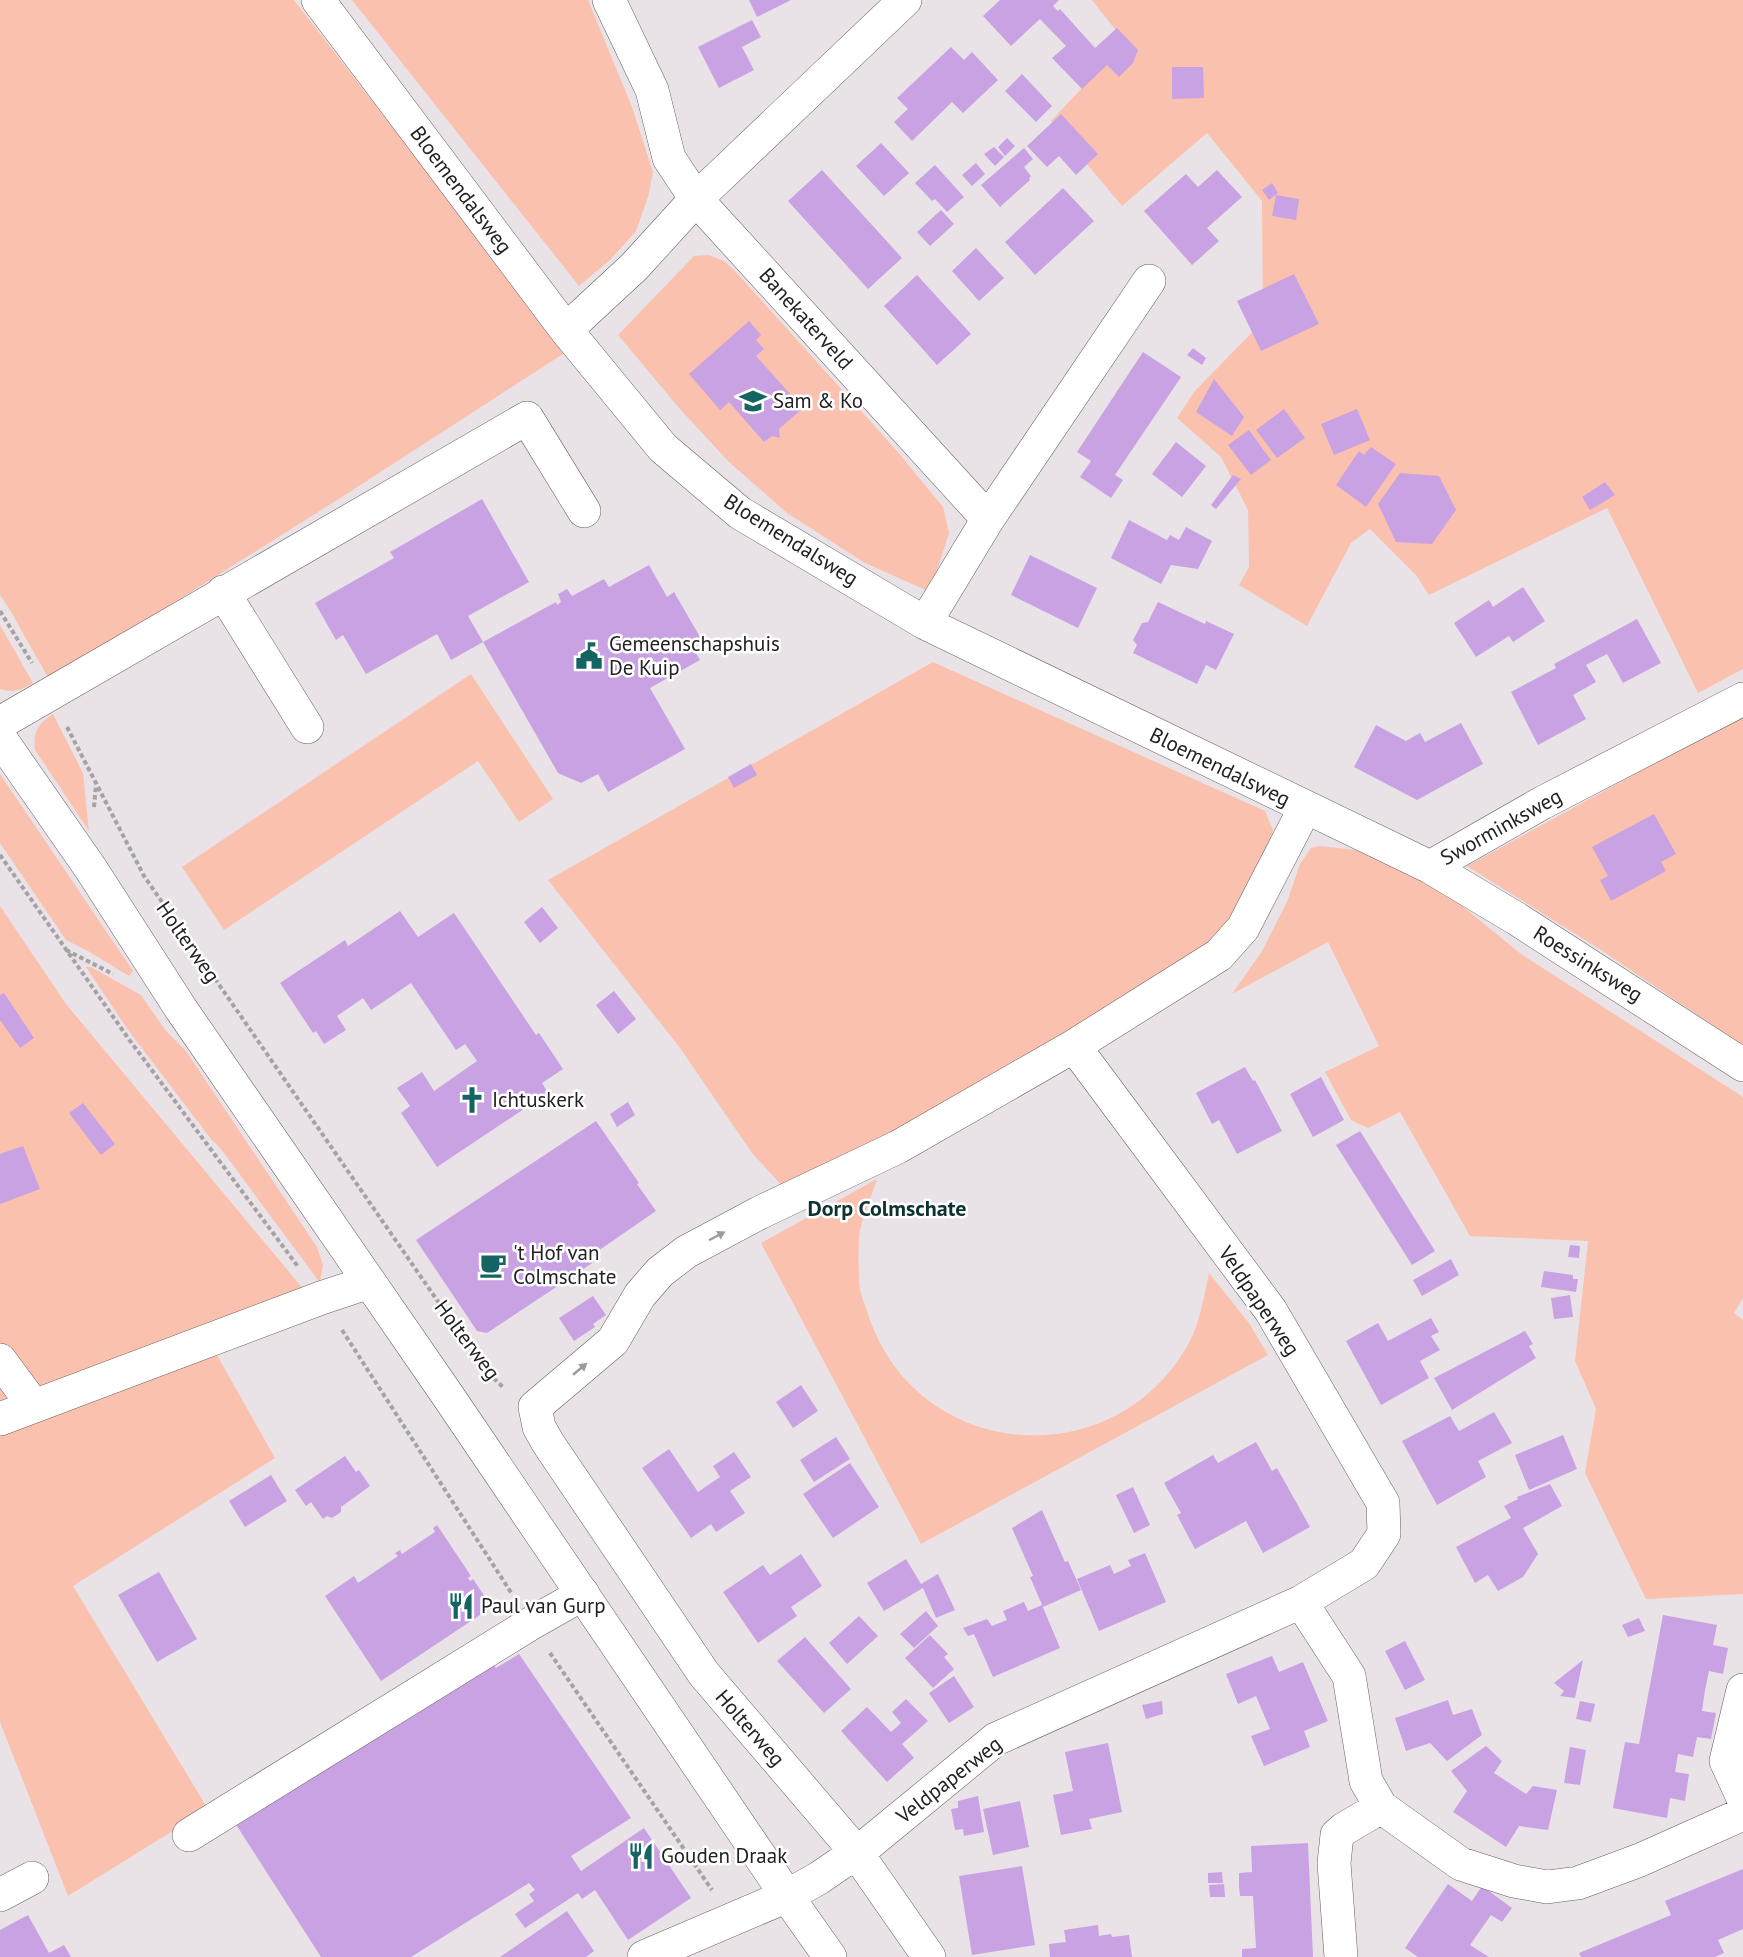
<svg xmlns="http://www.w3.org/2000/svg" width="1743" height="1957" font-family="'PT Sans',sans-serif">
  <rect width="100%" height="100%" fill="#e9e3e7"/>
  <!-- green -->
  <path fill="#fbc1af" d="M0,0h294l272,352 -221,143 -295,186 -40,-71 -10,-15z
    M352,0h236l44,107 21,65 -5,25 -12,34 -26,29 -31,26z
    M1092,0h651v669l-45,24 -91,-185 -178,87 -13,-20 -46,-46 -19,14 -44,83 -68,-41 10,-18 -1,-57 -27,-53 -44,-39 17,-26 69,-71 -1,-120 -55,-68 -85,73 -71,-85 74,-79z
    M709,255l15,6 10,9 163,181 46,56 6,26 -19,59 -65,-29 -78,-50 -58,-51 -50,-54 -61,-73 76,-79z
    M0,625l33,58c-10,7 -21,10 -33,6z
    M933,662l332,149 8,19 -3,25 -42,70 -27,28 -149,91 -266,146 -34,-37 -72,-105 -132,-168z
    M471,674l82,125 -34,23 -41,-61 -254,169 -42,-63z
    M53,714l30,59 6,58 -54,-81c-2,-19 2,-25 18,-36z
    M1743,715v331l-142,-96 -134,-84z
    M0,774l133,197 -4,5 -41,-25 -22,-11 -66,-97z
    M1320,846l36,4 52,20 53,35 60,49 222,143v201l-9,15 9,7v274l-97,5 -61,-126 11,-64 -21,-48 13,-120 -118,-5 -70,-124 -32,16 -17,-8 -26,-48 54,-26 -51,-104 -96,52 30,-43 25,-49 13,-38 11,-16z
    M0,906l66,98 239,287 -305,114z
    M86,967h5l50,28 25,36 20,20 131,196 6,18 -3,18 -99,-134 -10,-10 -83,-109z
    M877,1179c-5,16 -13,34 -17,51 -2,12 -2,47 0,59 1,8 5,15 7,22 46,150 246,169 322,32 11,-22 15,-46 20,-70l40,50 19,32 -347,189 -160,-301z
    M214,1350l61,108 -202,128 135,223 -140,87 -68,-174v-290z"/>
  <!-- building -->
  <path fill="#c9a2e3" d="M749,0h42l-34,17z
    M1000,0h59l-6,6 5,5 2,-2 35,39 22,-20 21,22 -5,13 -14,14 -12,-12 -25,24 -30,-31 14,-12 -26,-27 -29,27 -28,-30z
    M752,20l9,17 -19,10 12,23 -35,18 -21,-41z
    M951,47l13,13 8,-8 26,28 -35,33 -11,-11 -40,39 -18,-19 14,-13 -11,-11z
    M1172,67h31l1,31 -32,1z
    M1022,74l30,32 -16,16 -31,-31z
    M1061,114l37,40 -22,21 -17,-19 -12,11 -20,-21z
    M1007,138l8,8 -10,10 -7,-9z
    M881,143l28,30 -25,23 -28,-30z
    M994,147l10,10 -9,9 -11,-12z
    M1024,148l9,11 -9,8 7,9 -2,2 1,2 -30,27 -19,-22z
    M976,163l9,11 -13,12 -10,-11z
    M935,165l29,32 -17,15 -12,-13 -3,2 -17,-18z
    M822,170l80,88 -34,31 -80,-88z
    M1217,170l25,27 -35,31 12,13 -27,24 -48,-54 42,-37 12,13z
    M1272,183l6,10 -9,7 -7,-10z
    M1063,188l31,33 -59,54 -30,-33z
    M1276,195l23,4 -3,21 -24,-4z
    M941,210l13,14 -24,22 -13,-14z
    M976,248l28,30 -25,23 -27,-30z
    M1294,274l25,50 -58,27 -24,-50z
    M917,275l54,59 -34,31 -53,-59z
    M749,321l12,14 -5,5 8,9 -8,7 47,52 -24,21 1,9 -8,-2 -8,6 -35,-40 -9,8 -31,-36z
    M1193,348l13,10 -4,7 -15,-10z
    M1143,352l38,25 -66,98 8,5 -12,18 -31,-21 11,-16 -14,-9z
    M1214,379l30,38 -12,19 -36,-24z
    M1284,409l21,29 -28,20 -21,-28z
    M1357,409l13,31 -36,15 -13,-31z
    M1249,430l22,30 -20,15 -23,-30z
    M1176,442l30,24 -24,31 -30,-23z
    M1371,447l25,17 -30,43 -30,-22 23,-34 5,4z
    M1400,473l39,3 17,34 -24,34 -36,-2 -18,-38z
    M1233,475l8,4 -25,30 -5,-4z
    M1605,482l10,13 -25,15 -8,-13z
    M482,499l47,83 -61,34 15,26 -32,18 -14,-26 -71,40 -23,-39 -7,5 -21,-37 79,-45 -4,-6z
    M1129,520l38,20 3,-5 9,5 7,-13 26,14 -14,28 -27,-4 -10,19 -50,-26z
    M1030,555l67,33 -19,40 -67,-33z
    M649,565l18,32 7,-5 26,45 -10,6 10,17 -50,28 35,61 -77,43 -10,-18 -17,9 -23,-10 -75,-131 73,-40 1,3 4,-3 -3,-8 9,-5 5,7 32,-17 5,8z
    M1523,587l22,34 -32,21 -4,-6 -33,21 -22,-34 35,-23 4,7z
    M1158,602l47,22 1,-3 28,13 -18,36 -10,-5 -9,19 -64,-31 4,-8 -4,-5 9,-17 6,-1z
    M1637,619l24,44 -38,20 -16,-29 -21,11 10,17 -23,13 13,24 -48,26 -27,-53 45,-24 -2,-4z
    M1461,723l22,41 -66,36 -63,-33 22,-42 30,16 14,-8 5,9z
    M751,764l6,11 -23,13 -6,-11z
    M1654,814l22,40 -15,8 5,9 -55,30 -11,-21 8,-4 -16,-29z
    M542,907l16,21 -18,15 -16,-21z
    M400,911l18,26 36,-24 82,122 3,-2 24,36 -21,14 6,10 -111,74 -36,-54 9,-7 -13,-18 25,-16 12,19 43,-30 -12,-17 -9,6 -45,-67 -40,27 -8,-12 -26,18 9,14 -22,14 -8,-13 -3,2 -33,-50 65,-43 3,6z
    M614,991l22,28 -18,15 -22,-29z
    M4,993l30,45 -14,10 -20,-28v-25z
    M1245,1067l8,14 2,-1 27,51 -45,23 -18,-34 -7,4 -16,-31z
    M1321,1077l23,43 -31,17 -23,-43z
    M628,1102l7,13 -18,12 -7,-13z
    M83,1103l32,41 -14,11 -32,-42z
    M596,1121l43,62 -2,1 19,27 -58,40 3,6 -19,13 -95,63 -10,-2 -61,-91z
    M1360,1131l75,120 -23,14 -76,-120z
    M23,1146l17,43 -40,15v-50z
    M1570,1245l10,1 -1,12 -11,-1z
    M1451,1259l8,16 -37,21 -9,-16z
    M1544,1271l29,4v4h5l-2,13 -35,-5z
    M1570,1295l3,22 -19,2 -3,-21z
    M593,1296l13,19 -13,9 2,3 -21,14 -15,-23z
    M1431,1318l8,14 -8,4 9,14 -20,11 9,17 -48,27 -35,-64 32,-18 10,18z
    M1525,1331l8,13 -4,2 7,12 -84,52 -18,-32z
    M801,1385l17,26 -25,17 -17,-26z
    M1494,1412l18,31 -34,18 8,16 -49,28 -35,-64 48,-25 9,15z
    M1563,1435l14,34 -48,21 -14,-35z
    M836,1437l14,22 -36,23 -14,-22z
    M1256,1442l16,29 5,-3 33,59 -47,26 -17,-32 -51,28 -18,-34 4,-2 -17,-30 49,-28 5,8z
    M669,1449l29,43 22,-15 -7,-11 21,-14 17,25 -21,14 15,22 -29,19 -5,-8 -20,14 -49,-70z
    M345,1456l11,16 3,-2 11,16 -29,21v5l-9,6 -5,-2 -4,3 -12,-17 -5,4 -11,-16z
    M850,1463l29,44 -46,31 -30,-44z
    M271,1475l16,26 -42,26 -16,-26z
    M1550,1484l12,22 -39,22 15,26 -15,23 -25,14 -10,-16 -13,8 -19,-36 55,-29 -7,-12 14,-7 -1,-2z
    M1133,1487l17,38 -16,8 -18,-38z
    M1042,1510l23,52 3,-1 13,29 -38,17 -13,-30 3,-1 -21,-48z
    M437,1525l34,51 -3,2 2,3 3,-2 19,28 -111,74 -56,-85 29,-20 4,7 40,-27 -3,-3 5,-3 2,4 33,-22 -2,-4z
    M1145,1553l21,49 -67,29 -22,-52 33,-14 4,9 17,-8 -3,-6z
    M801,1554l21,32 -31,21 6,9 -39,27 -35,-51 40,-27 7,10z
    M906,1559l15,25 17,-10 17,36 -19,8 -13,-30 -39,23 -17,-28z
    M159,1572l38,67 -40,23 -39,-67z
    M1024,1602l4,9 14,-6 18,43 -67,29 -19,-43 -6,2 -5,-8 24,-9 5,7 15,-6 -4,-9z
    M926,1611l12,15 -24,22 -14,-14z
    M1663,1615l54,10 -4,20 15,3 -5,26 -14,-3 -4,19 -3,21 14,2 -5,26 -14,-2 -4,20 -15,-3 -3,18 14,2 -4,27 -15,-3 -3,20 -54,-10 12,-66 14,2z
    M859,1616l19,20 -31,28 -18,-21z
    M1639,1618l6,13 -17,6 -6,-12z
    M930,1635l18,19 -4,3 10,12 -21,19 -28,-30z
    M805,1637l46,52 -27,24 -47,-52z
    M1405,1641l20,39 -20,10 -20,-39z
    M519,1654l112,164 -60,38 10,15 63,-43 47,70 -63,42 -33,-50 -13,9 -4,-6 -53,35 -10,-14 19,-13 -5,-7 6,-4 -6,-7 -118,74h-90l-86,-134 257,-162 4,7z
    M1272,1656l7,16 24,-10 25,59 -24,10 6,16 -46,19 -13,-30 19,-7 -14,-33 -18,8 -12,-30z
    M1583,1660l-8,38 -15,-2 4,-5 -10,-8z
    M954,1676l20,31 -25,16 -20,-30z
    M906,1699l22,22 -26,23 12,14 -27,24 -46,-51 26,-24 24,25 10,-9 -9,-11z
    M1448,1700l5,15 19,-6 10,26 -35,26 -17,-18 -24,8 -11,-33z
    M1162,1701l1,13 -17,5 -4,-14z
    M1580,1701l15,3 -4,18 -15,-3z
    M1108,1743l14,69 -33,7 3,10 -31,6 -8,-40 20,-4 -8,-39z
    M1486,1746l16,15 -8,12 32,21 7,-8 24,4 -9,40 -29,-4 -13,21 -53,-35 14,-21 -16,-20z
    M1570,1747l16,3 -6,35 -16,-2z
    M978,1796l6,36 -20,4 -1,-7 -8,1 -4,-21 7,-1v-7z
    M1020,1801l9,46 -36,8 -10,-46z
    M1308,1843l5,114h-71v-8l14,-1 -3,-52h-13l-1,-10v-13l13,-1 -1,-26z
    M1022,1866l13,79 -63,10 -13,-79z
    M1743,1869v60l-25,11 6,13 -9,4h-134l-2,-4 92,-38 -6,-14z
    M1222,1872l1,11h-15v-10z
    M1224,1884l1,13h-15l-1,-12z
    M1448,1884l24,17 10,-15 30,22 -10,14 -11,-7 -21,30 19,12h-71l-13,-9z
    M567,1911l27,40 -8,6h-86z
    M28,1915l21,38 15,-8 7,12h-71v-27z
    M1098,1925l1,11 12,-2 1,3 17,-2 3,22h-82l-1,-13 17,-2 -2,-12z"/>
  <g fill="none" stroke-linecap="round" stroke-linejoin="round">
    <defs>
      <path id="minor" d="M318,0l248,330 97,118 77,65 185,110 505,244 87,52 226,146
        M609,0l43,90 17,68 27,41 292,320
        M566,330l68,-63 62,-68 209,-199
        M223,592l84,135
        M925,623l63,-104 161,-238
        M0,723l527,-305 57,93
        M1430,867l112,-64 201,-104
        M0,1360l34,46
        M0,1419l321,-121 48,-16
        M1301,1602l48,74 17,105 15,26 80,57 53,17 33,6 31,-4 62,-23 103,-46
        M1743,1690l-17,71 17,37
        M189,1835l341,-211 53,-30
        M0,1895l32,-17
        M644,1957l143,-61 32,-18 48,-33 129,-106 305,-137 63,-38 20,-30 -1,-31 -112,-192 -197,-265
        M929,1957l-73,-105 -152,-178 -156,-231 -9,-16 -4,-20 78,-66 27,-46 20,-23 26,-20 73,-39 139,-66 176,-101 145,-91 24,-27 62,-120
        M1341,1957l-7,-94 3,-28 7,-6 37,-22"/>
      <path id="major" d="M0,738l91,131 90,140 265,384 341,503 43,61"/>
    </defs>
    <!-- minor casing -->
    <use href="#minor" stroke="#655f62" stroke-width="34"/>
    <!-- major casing -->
    <use href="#major" stroke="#655f62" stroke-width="34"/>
    <!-- path -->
    <path stroke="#a6a1a5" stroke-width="4" stroke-dasharray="4.5 3" stroke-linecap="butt" d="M0,611l32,52
      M67,727l77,149 342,495 18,17
      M94,807l2,-22
      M0,855l128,183 171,230
      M66,950l47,24
      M342,1330l170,264
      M550,1653l162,237"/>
    <!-- minor -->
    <use href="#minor" stroke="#fff" stroke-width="33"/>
    <!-- major -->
    <use href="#major" stroke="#fff" stroke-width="33"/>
  </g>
  <!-- one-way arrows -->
  <defs><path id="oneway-solid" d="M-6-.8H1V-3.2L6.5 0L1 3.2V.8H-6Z" transform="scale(1.5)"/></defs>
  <g fill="#9c9b9c">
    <use href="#oneway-solid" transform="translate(717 1236) rotate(-28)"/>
    <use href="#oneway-solid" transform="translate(580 1369) rotate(-40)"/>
  </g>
  <!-- icons -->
  <defs>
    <symbol id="school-bare" viewBox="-9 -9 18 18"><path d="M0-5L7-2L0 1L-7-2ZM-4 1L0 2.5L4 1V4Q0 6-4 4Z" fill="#146464" stroke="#fff" stroke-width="2.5" paint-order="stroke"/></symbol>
    <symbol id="civic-bare" viewBox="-9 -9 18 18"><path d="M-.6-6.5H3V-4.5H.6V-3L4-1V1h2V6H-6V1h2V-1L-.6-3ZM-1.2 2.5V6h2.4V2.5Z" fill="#146464" stroke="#fff" stroke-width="2.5" paint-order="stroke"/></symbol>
    <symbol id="church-bare" viewBox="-9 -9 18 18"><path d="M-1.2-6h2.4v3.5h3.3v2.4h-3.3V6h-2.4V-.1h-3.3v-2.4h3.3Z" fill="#146464" stroke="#fff" stroke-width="2.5" paint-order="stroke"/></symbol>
    <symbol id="cafe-bare" viewBox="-9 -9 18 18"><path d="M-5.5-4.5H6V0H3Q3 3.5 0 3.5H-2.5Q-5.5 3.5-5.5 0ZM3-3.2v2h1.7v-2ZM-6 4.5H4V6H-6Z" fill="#146464" stroke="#fff" stroke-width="2.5" paint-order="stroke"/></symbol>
    <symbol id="restaurant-bare" viewBox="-9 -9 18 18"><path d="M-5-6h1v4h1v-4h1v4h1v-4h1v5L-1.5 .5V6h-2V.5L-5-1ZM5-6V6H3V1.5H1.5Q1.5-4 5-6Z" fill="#146464" stroke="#fff" stroke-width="2.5" paint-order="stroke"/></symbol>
  </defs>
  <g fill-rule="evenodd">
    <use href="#school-bare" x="734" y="382" width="38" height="38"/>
    <use href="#civic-bare" x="570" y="637" width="38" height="38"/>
    <use href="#church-bare" x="453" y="1081" width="38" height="38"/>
    <use href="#cafe-bare" x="474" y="1246" width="38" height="38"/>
    <use href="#restaurant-bare" x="442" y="1587" width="38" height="38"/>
    <use href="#restaurant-bare" x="622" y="1837" width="38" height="38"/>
  </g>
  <g text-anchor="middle" stroke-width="5" stroke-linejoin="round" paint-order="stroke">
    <!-- street labels -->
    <g font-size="21" fill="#232123" stroke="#fff">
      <text transform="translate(461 190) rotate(53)" y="7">Bloemendalsweg</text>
      <text transform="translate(806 319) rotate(48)" y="7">Banekaterveld</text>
      <text transform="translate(791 540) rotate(32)" y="7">Bloemendalsweg</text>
      <text transform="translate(1220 767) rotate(26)" y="7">Bloemendalsweg</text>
      <text transform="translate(1501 827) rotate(-29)" y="7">Sworminksweg</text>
      <text transform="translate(188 942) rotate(55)" y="7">Holterweg</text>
      <text transform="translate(1588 964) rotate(32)" y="7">Roessinksweg</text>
      <text transform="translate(1259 1301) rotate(56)" y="7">Veldpaperweg</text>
      <text transform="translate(467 1340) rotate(53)" y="7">Holterweg</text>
      <text transform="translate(750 1728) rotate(49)" y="7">Holterweg</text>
      <text transform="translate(949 1780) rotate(-38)" y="7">Veldpaperweg</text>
    </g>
    <!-- poi labels -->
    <g font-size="21" fill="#232123" stroke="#fff" text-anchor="start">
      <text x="773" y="408">Sam &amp; Ko</text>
      <text x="609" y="651">Gemeenschapshuis<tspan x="609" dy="24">De Kuip</tspan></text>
      <text x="492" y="1107">Ichtuskerk</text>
      <text x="513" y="1260">'t Hof van<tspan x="513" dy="24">Colmschate</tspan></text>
      <text x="481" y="1613">Paul van Gurp</text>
      <text x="661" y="1863">Gouden Draak</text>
    </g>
    <!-- neighbourhood labels -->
    <g font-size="22" font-weight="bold" fill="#0e3131" stroke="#fff">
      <text x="887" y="1216">Dorp Colmschate</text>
    </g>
  </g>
</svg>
